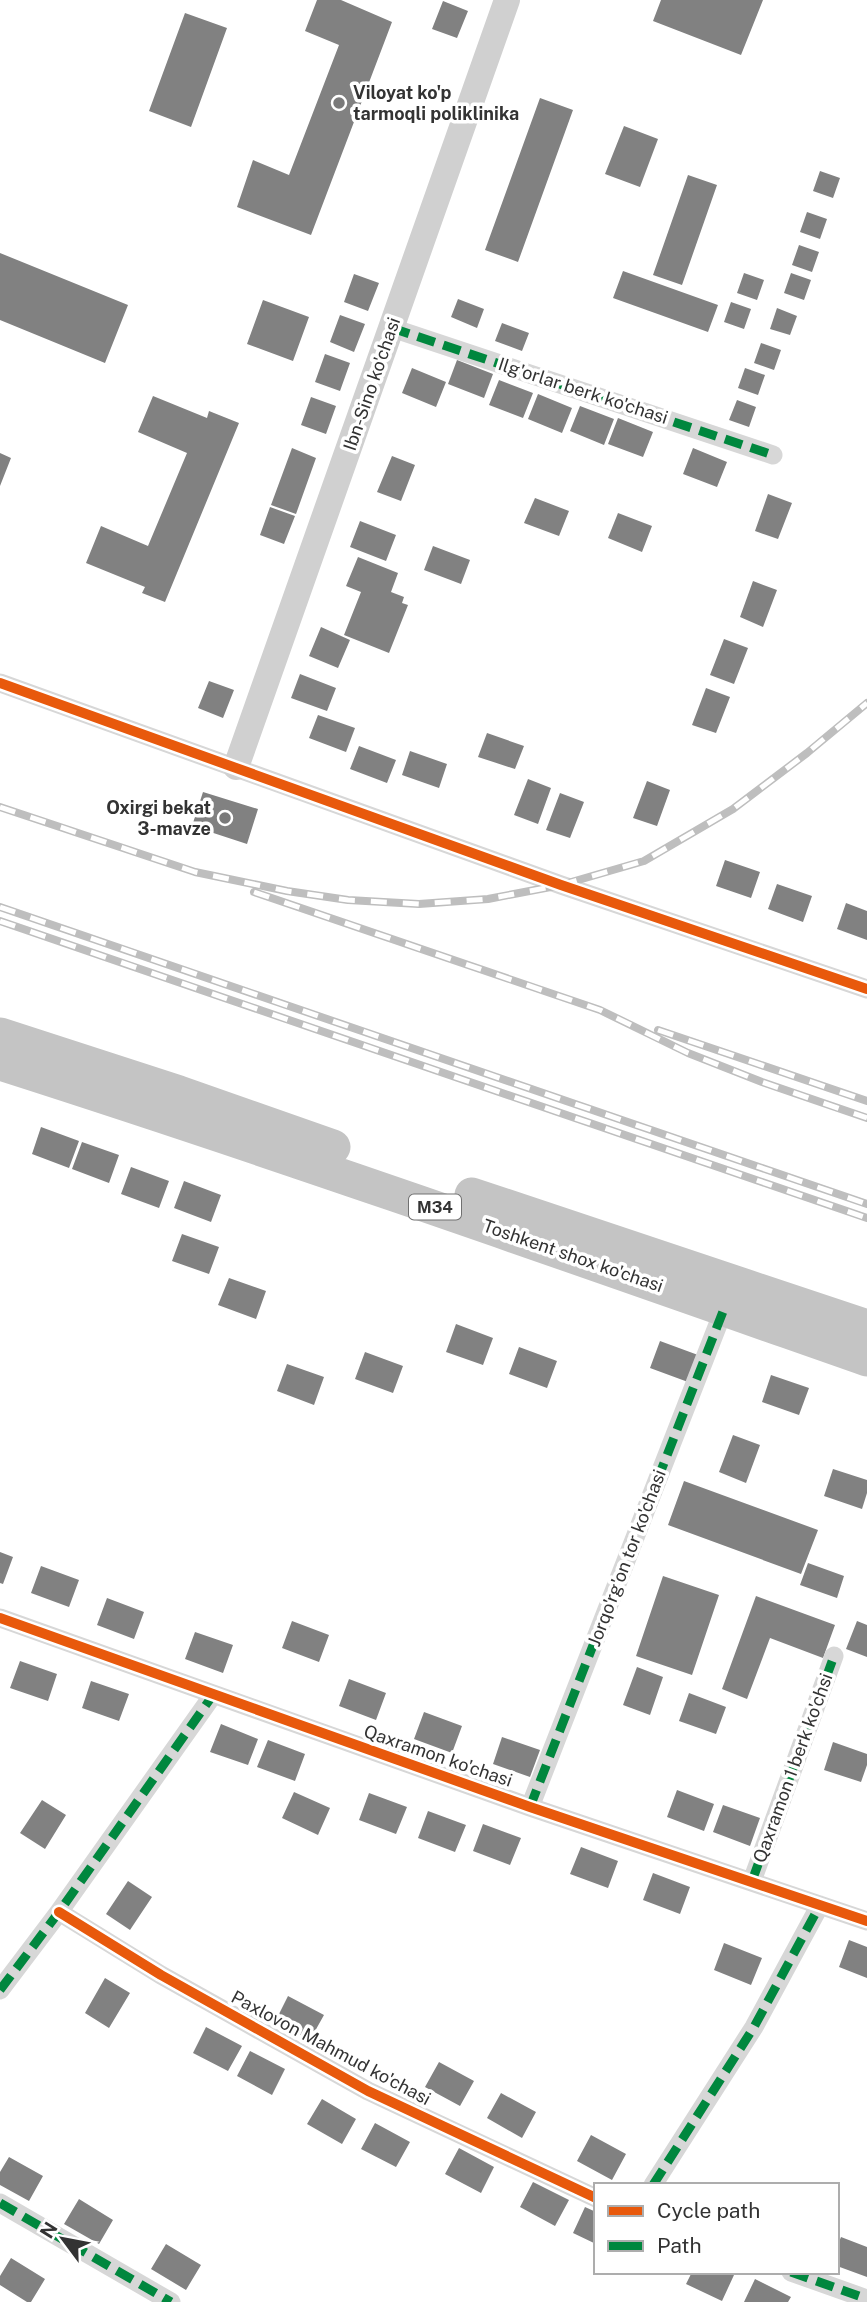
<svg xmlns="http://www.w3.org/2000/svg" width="867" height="2302" font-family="'Public Sans',sans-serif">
  <rect width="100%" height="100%" fill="#fff"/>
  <!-- building -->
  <path fill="#818181" d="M317,0h24l51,22 -81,213 -74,-28 16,-47 36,15 50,-130 -34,-14z
    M661,0h102l-22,55 -88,-34z
    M443,1l25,10 -11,27 -25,-9z
    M185,13l42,15 -36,99 -42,-16z
    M540,98l33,12 -55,152 -33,-12z
    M624,126l34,13 -18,48 -35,-13z
    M820,171l20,7 -7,20 -20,-7z
    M688,175l29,10 -35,100 -29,-10z
    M807,212l20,7 -7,20 -20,-7z
    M799,245l20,7 -7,20 -20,-7z
    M0,253l128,52 -23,58 -105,-43z
    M623,271l95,34 -10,27 -95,-34z
    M744,273l20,7 -7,20 -20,-7z
    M791,273l20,7 -7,20 -20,-7z
    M354,274l25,9 -11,28 -24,-9z
    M458,299l26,10 -7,19 -26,-11z
    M263,300l46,17 -16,44 -46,-17z
    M731,302l20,7 -7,20 -20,-7z
    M777,308l20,8 -7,19 -20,-6z
    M340,315l25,9 -11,28 -24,-10z
    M502,323l27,10 -7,18 -27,-10z
    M761,343l20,7 -7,20 -20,-7z
    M325,354l25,9 -10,28 -25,-9z
    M457,360l36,14 -9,24 -36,-14z
    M412,368l34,14 -10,25 -34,-14z
    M745,368l20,7 -7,20 -20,-7z
    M499,380l34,13 -10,25 -34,-13z
    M538,394l34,14 -10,25 -34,-14z
    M153,396l54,22 2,-7 30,12 -74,179 -23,-9 3,-6 -59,-24 15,-37 47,20 39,-93 -49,-21z
    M311,397l25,9 -10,28 -25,-9z
    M737,400l19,7 -7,20 -20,-7z
    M580,406l34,13 -10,26 -34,-14z
    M618,418l35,14 -10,25 -35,-13z
    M292,448l24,10 -20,56 -25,-9z
    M693,448l34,14 -10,25 -34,-13z
    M0,453l11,5 -11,28z
    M392,456l23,9 -14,36 -24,-9z
    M768,494l24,9 -14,36 -23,-8z
    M535,498l34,13 -10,25 -35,-13z
    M270,507l25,9 -11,28 -24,-9z
    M618,513l34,13 -10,26 -34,-14z
    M360,521l36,14 -10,26 -36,-14z
    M433,546l37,14 -9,24 -37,-14z
    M358,557l40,16 -7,19 13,5 -2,6 6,2 -19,48 -45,-18 17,-43 -15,-6z
    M753,581l24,9 -14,37 -23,-10z
    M321,627l29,13 -12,28 -29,-12z
    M724,639l24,9 -14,36 -24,-9z
    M300,674l36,14 -9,23 -36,-13z
    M209,681l25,9 -11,28 -25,-10z
    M706,688l24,9 -14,36 -24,-8z
    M318,715l37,13 -9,24 -37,-14z
    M487,733l37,13 -9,23 -37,-12z
    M359,746l37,14 -9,23 -37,-14z
    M410,751l37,13 -8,24 -37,-13z
    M528,779l23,9 -13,36 -24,-9z
    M647,781l23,9 -13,36 -24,-8z
    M203,792l55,17 -11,35 -55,-18z
    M560,793l24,9 -14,36 -24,-8z
    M725,860l35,12 -9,26 -35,-12z
    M777,884l35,12 -9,26 -35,-13z
    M846,903l21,8v29l-30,-11z
    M41,1127l38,14 -10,27 -37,-14z
    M82,1142l37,13 -10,28 -37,-14z
    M131,1167l38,14 -10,27 -38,-14z
    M184,1181l37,14 -10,27 -37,-14z
    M182,1234l37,13 -10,27 -37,-13z
    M229,1278l37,13 -10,28 -38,-14z
    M456,1324l37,14 -10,27 -37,-13z
    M660,1341l38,14 -10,27 -38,-14z
    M519,1347l38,14 -10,27 -38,-14z
    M365,1352l38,14 -10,27 -38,-14z
    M287,1364l37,13 -10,28 -37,-14z
    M771,1375l38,13 -10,27 -37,-13z
    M733,1435l27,10 -14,38 -27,-11z
    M833,1469l34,11v13l-5,16 -38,-13z
    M684,1481l134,49 -17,44 -133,-49z
    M0,1552l13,5 -10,27 -3,-1z
    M808,1563l36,13 -7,22 -37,-13z
    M41,1566l38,14 -10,27 -38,-14z
    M663,1576l56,19 -27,80 -56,-19z
    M756,1596l79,29 -12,33 -53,-20 -23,61 -25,-10z
    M107,1598l37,14 -10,27 -37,-14z
    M292,1621l37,14 -10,27 -37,-14z
    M857,1621l10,4v32l-21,-8z
    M195,1632l38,13 -10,28 -38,-14z
    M20,1661l37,13 -9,27 -38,-13z
    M637,1667l26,10 -13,38 -27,-10z
    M349,1679l37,14 -10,27 -37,-14z
    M91,1681l38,13 -10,27 -37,-13z
    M689,1693l37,14 -10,27 -37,-13z
    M424,1712l38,14 -10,27 -38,-14z
    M221,1724l37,15 -10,26 -38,-13z
    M502,1737l38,13 -10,27 -37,-13z
    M268,1740l37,14 -10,27 -38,-14z
    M833,1742l34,12v11l-6,17 -37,-12z
    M677,1790l37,14 -10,27 -37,-14z
    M294,1792l36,16 -12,27 -36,-17z
    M369,1793l38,14 -11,27 -37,-14z
    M42,1800l24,15 -21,34 -25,-16z
    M723,1805l37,13 -10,28 -37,-14z
    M428,1811l38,14 -11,27 -37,-14z
    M483,1824l38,14 -11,27 -37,-14z
    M581,1847l37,14 -10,27 -38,-14z
    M653,1873l37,14 -10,27 -37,-14z
    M128,1881l24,16 -22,33 -24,-16z
    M849,1940l18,7v31l-28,-11z
    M724,1943l38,15 -11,27 -37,-15z
    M105,1978l25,15 -21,35 -24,-15z
    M288,1996l36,19 -14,25 -35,-18z
    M206,2027l36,19 -14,25 -35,-18z
    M250,2051l35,18 -13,26 -35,-19z
    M439,2062l35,19 -14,25 -35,-19z
    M501,2093l35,19 -14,26 -35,-20z
    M322,2099l34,20 -14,25 -35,-20z
    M375,2123l35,19 -14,25 -35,-18z
    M591,2135l35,19 -14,26 -35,-19z
    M459,2148l35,19 -13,26 -36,-19z
    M9,2157l34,19 -14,25 -29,-16v-13z
    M533,2182l36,18 -14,26 -35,-19z
    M79,2199l34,21 -14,24 -35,-20z
    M585,2207l11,5v32l-23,-11z
    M841,2237l26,10v30l-30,-11v-19z
    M166,2244l35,21 -15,25 -35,-21z
    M11,2258l34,21 -14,23h-4l-27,-17v-9z
    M692,2272h36l6,3 -12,26 -36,-17z
    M755,2279l36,18 -3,5h-44z"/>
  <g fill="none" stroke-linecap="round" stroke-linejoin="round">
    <!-- street -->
    <path stroke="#d7d7d7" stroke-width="19" d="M392,328l381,127
      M0,683l561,202 306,104
      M0,1618l530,189 337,114
      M530,1807l194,-498
      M752,1881l82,-225
      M59,1912l102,63 207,116 228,107
      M0,1990l59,-78 154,-217
      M653,2185l101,-158 66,-122
      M0,2203l171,99
      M791,2272l76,27"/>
    <!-- secondary -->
    <path stroke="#d0d0d0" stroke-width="26" d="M236,767l271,-767"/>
    <!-- highway -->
    <path stroke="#c4c4c4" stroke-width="35" d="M0,1035l179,58 154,54
      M0,1063c291,93 579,195 867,296
      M472,1195l395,132"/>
    <defs>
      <path id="rail" d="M0,807l195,65 92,19 61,9 71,4 69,-5 73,-14 83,-24 89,-52 74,-56 60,-50
        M254,892l346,118 88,43 74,29 105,36
        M0,907l867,297
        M0,921l867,297
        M658,1030l209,71"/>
    </defs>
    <!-- rail casing -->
    <use href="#rail" stroke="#bebebe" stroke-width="8"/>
    <!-- rail -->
    <use href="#rail" stroke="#fff" stroke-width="5" stroke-dasharray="16" stroke-linecap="butt"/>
    <!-- quiet -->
    <path stroke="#00873e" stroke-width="9" stroke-dasharray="18 9" stroke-linecap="butt" d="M392,328l381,127
      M530,1807l194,-498
      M752,1881l82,-225
      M0,1990l59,-78 154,-217
      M653,2185l101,-158 66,-122
      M0,2203l171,99
      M791,2272l76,27"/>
    <defs>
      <path id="cycleway" d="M0,683l561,202 306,104
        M0,1618l530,189 337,114
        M59,1912l102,63 207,116 228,107"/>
    </defs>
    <!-- cycleway casing -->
    <use href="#cycleway" stroke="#fff" stroke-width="15"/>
    <!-- cycleway -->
    <use href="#cycleway" stroke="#e8590c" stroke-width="10"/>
  </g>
  <!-- markers -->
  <g fill="#7a7a7a" stroke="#fff" stroke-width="2.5">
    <circle cx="339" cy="103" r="7"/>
    <circle cx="225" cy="818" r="7"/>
  </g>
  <g text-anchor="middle" stroke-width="7" stroke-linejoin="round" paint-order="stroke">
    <!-- shield labels -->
    <rect fill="#fff" stroke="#707070" stroke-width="2" x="409" y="1194.5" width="52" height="25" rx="5"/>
    <g font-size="16" font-weight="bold" fill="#333">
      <text x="435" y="1213">M34</text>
    </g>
    <!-- poi labels -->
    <g font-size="18" font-weight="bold" fill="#333" stroke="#fff" text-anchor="start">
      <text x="353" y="99">Viloyat ko'p<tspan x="353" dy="21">tarmoqli poliklinika</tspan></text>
      <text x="211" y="814" text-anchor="end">Oxirgi bekat<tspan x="211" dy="21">3-mavze</tspan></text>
    </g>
    <!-- street labels -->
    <g font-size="18" fill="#333" stroke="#fff">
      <text transform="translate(372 384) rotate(-71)" y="6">Ibn-Sino ko'chasi</text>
      <text transform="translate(583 391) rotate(18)" y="6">Ilg'orlar berk ko'chasi</text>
      <text transform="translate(573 1256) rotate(19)" y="6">Toshkent shox ko'chasi</text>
      <text transform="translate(627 1558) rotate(-69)" y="6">Jorqo'rg'on tor ko'chasi</text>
      <text transform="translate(438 1756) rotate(19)" y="6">Qaxramon ko'chasi</text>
      <text transform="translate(793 1768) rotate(-70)" y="6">Qaxramon 1 berk ko'chsi</text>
      <text transform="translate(331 2048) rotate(28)" y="6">Paxlovon Mahmud ko'chasi</text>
    </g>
  </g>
  <!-- legend -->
  <rect x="594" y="2183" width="245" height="91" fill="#ffffff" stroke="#adadad" stroke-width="2"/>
  <rect x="608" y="2206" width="35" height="10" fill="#e8590c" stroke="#adadad" stroke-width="2"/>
  <text x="657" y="2218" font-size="21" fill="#333333">Cycle path</text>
  <rect x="608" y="2241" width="35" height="10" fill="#00873e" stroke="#adadad" stroke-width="2"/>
  <text x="657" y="2253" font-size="21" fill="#333333">Path</text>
  <!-- north arrow -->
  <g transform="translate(63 2239) rotate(302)" stroke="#ffffff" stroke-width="5" paint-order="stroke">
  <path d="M0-5L12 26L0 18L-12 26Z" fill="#333333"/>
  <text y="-10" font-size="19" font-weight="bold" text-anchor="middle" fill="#333333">N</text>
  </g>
</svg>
